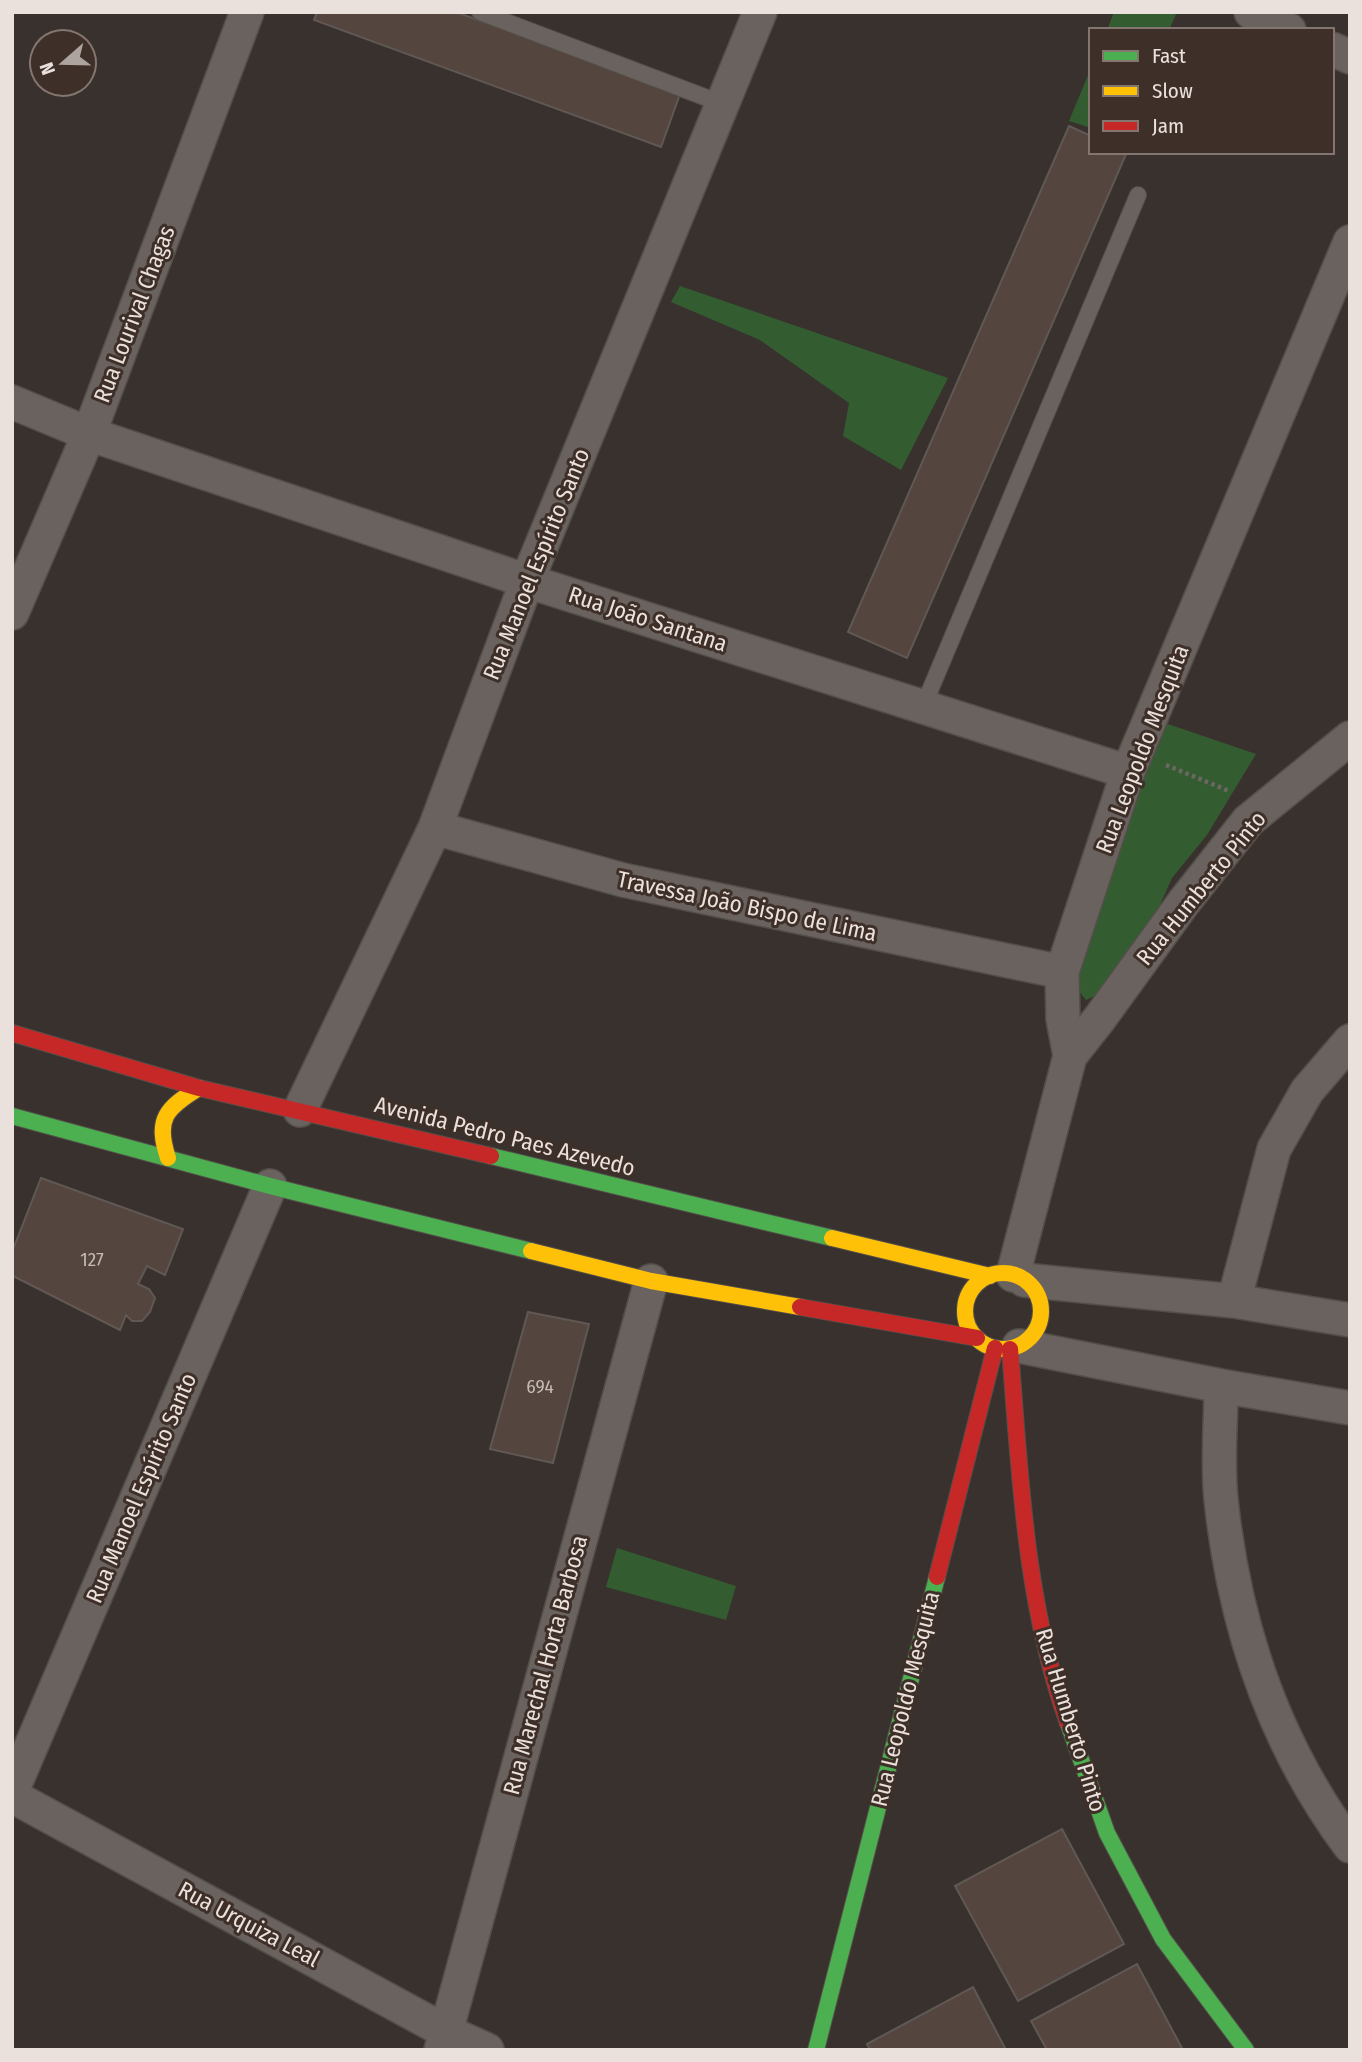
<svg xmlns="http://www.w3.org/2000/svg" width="1362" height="2062" font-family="'Fira Sans Condensed',sans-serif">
  <rect width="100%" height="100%" fill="#39312d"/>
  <!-- green -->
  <path fill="#335d31" d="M1114,12h63l-8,18h-62z
    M1091,68v60l-22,-7z
    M680,286l268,92 -47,92 -58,-34 6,-33 -89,-63 -89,-38z
    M1165,723l91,31 -49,81 -35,43 -44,98 -23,15 -19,9 -10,-13 2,-16 54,-162z
    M617,1548l119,38 -10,34 -120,-33z"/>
  <!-- building -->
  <path fill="#54463e" stroke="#605855" stroke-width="2" d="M317,12h139l224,82 -19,53 -347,-127z
    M1069,126l22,10v16h36l-220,506 -59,-26z
    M41,1178l142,51 -18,46 -18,-9 -9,18 11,5 6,9 -5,14 -8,9h-10l-6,-6 -6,15 -107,-54 -1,-24z
    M528,1312l61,12 -36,139 -63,-14z
    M1062,1829l62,115 -106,57 -63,-115z
    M1137,1964l46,86h-136l-16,-29z
    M973,1987l33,63h-136l-3,-6z"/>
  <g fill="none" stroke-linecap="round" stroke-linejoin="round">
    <defs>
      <path id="lane" d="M480,12l243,92
        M923,707l215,-512"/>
      <path id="street" d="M1251,12l38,18
        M1332,49l18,8
        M12,402l77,32 438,147 601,191
        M12,613l77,-179 158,-422
        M435,828l188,52 439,92
        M1070,1056l30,-38 84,-116 64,-81 102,-83
        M300,1110l135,-282 92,-247 233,-569
        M1013,1275l57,-219 -7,-37 -1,-47 66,-200 222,-530
        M1024,1280l210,21 116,19
        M1234,1301l40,-152 33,-58 43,-50
        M1019,1346l202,40 129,22
        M1221,1386c0,37 -4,76 0,113 13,125 53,245 129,347
        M12,1791l258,-605
        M12,1796l433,235 42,19
        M441,2050l210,-769"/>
      <path id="fast" d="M12,1116l258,70 261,65
        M491,1156l341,82
        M1068,1723l39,110 56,106 83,111
        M816,2050l121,-473"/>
      <path id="slow" d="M168,1158c-13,-39 -2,-50 31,-70
        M832,1238l158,38
        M531,1251l120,30 149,26
        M965 1311a38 38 0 1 1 76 0a38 38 0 1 1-76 0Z"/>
      <path id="jam" d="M12,1033l187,55 292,68
        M800,1307l177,31
        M1010,1349c10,126 15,254 58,374
        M937,1577l58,-229"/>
    </defs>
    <!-- lane casing -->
    <use href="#lane" stroke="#544e49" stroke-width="18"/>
    <!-- street casing -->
    <use href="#street" stroke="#544e49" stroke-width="36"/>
    <!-- fast casing -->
    <use href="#fast" stroke="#544e49" stroke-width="18"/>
    <!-- slow casing -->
    <use href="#slow" stroke="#544e49" stroke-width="18"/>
    <!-- jam casing -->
    <use href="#jam" stroke="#544e49" stroke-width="18"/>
    <!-- path -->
    <path stroke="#6d6763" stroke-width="4.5" stroke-dasharray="3.5 3.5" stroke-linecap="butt" d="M1166,765l63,26"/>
    <!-- lane -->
    <use href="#lane" stroke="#69625f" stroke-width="16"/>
    <!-- street -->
    <use href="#street" stroke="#69625f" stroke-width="33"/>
    <!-- fast -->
    <use href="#fast" stroke="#4caf50" stroke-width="16"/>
    <!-- slow -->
    <use href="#slow" stroke="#ffc107" stroke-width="16"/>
    <!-- jam -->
    <use href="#jam" stroke="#c62828" stroke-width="16"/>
  </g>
  <g text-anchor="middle" stroke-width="6" stroke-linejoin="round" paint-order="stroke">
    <!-- number labels -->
    <g font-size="19" fill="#c5bab4">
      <text x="92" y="1266">127</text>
      <text x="540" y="1393">694</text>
    </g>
    <!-- street labels -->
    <g font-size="23" fill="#ebe1dc" stroke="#3e2f28">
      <text transform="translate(134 314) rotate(-69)" y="8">Rua Lourival Chagas</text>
      <text transform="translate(536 564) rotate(-68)" y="8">Rua Manoel Espírito Santo</text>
      <text transform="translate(648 619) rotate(18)" y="8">Rua João Santana</text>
      <text transform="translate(1142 749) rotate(-69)" y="8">Rua Leopoldo Mesquita</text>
      <text transform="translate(1201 888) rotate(-51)" y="8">Rua Humberto Pinto</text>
      <text transform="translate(747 906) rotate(12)" y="8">Travessa João Bispo de Lima</text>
      <text transform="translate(505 1136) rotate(14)" y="8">Avenida Pedro Paes Azevedo</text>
      <text transform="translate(141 1488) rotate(-67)" y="8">Rua Manoel Espírito Santo</text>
      <text transform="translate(545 1665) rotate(-75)" y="8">Rua Marechal Horta Barbosa</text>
      <text transform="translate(905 1699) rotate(-76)" y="8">Rua Leopoldo Mesquita</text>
      <text transform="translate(1071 1720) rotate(73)" y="8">Rua Humberto Pinto</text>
      <text transform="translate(249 1924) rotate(28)" y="8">Rua Urquiza Leal</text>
    </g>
  </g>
  <!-- border -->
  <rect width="1362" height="2062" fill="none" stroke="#ebe1dc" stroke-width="28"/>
  <!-- legend -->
  <rect x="1089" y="28" width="245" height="126" fill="#3e2f28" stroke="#837670" stroke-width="2"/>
  <rect x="1103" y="51" width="35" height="10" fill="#4caf50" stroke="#837670" stroke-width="2"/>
  <text x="1152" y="63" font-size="21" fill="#ebe1dc">Fast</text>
  <rect x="1103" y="86" width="35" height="10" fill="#ffc107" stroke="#837670" stroke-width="2"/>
  <text x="1152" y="98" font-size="21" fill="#ebe1dc">Slow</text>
  <rect x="1103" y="121" width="35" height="10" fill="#c62828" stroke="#837670" stroke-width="2"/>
  <text x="1152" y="133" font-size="21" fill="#ebe1dc">Jam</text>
  <!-- north arrow -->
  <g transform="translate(63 63) rotate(250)"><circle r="33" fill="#3e2f28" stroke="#837670" stroke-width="2"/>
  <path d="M0-5L12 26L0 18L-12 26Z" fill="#ada39f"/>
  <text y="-10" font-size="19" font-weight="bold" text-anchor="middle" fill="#ebe1dc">N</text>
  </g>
</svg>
